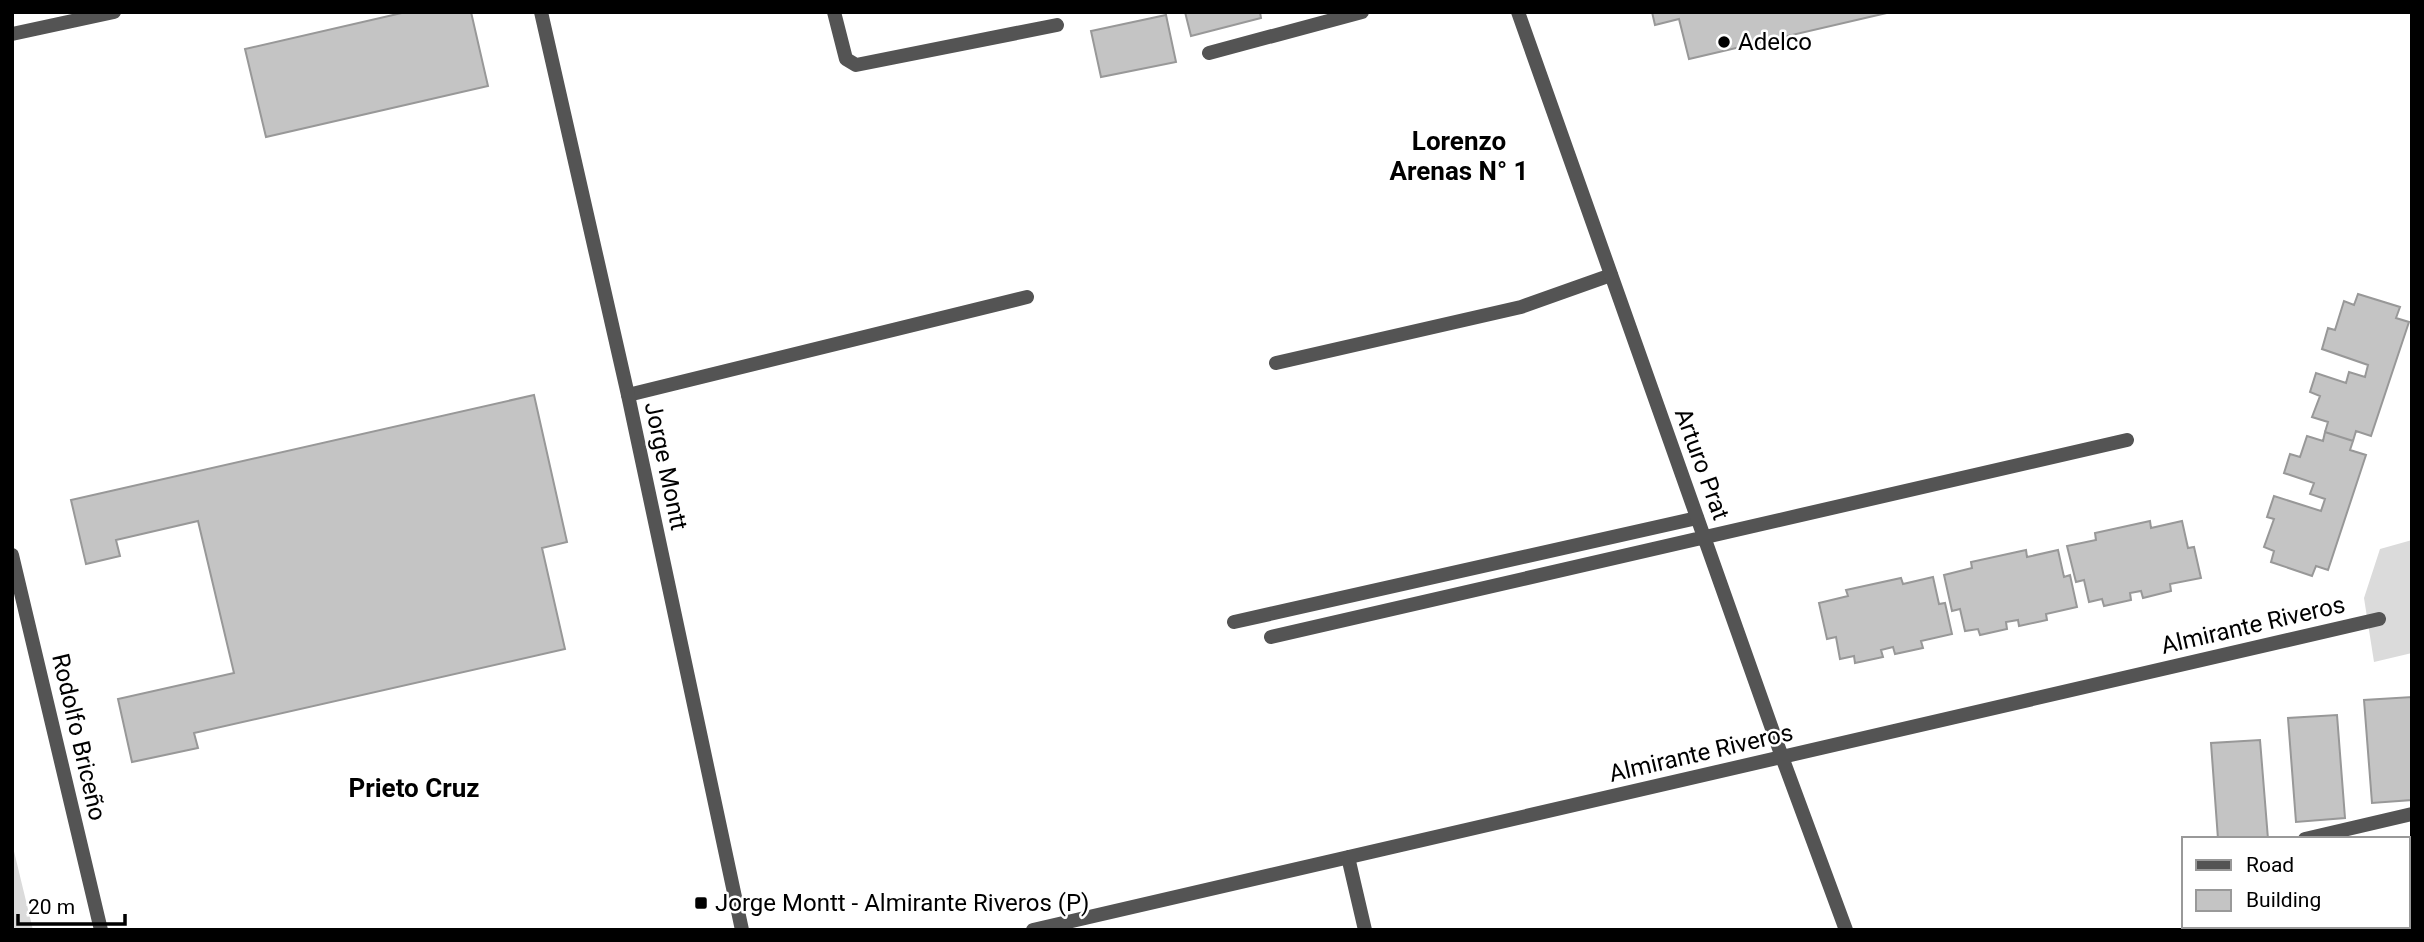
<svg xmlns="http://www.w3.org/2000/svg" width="2424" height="942" font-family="Roboto,sans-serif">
  <rect width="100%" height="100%" fill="#fff"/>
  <!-- green -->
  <path fill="#dbdbdb" d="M2412,540v113l-38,9 -10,-64 16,-49z
    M12,843l21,87h-21z"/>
  <!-- building -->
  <path fill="#c4c4c4" stroke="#989898" stroke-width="2" d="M406,12h65l17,74 -222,51 -21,-88z
    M1185,12h75l1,6 -70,18z
    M1652,12h239l-202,47 -10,-40 -24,6z
    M1166,15l10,47 -75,15 -10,-46z
    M2358,294l42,13 -4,11 13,4 -38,114 -15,-5 -3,10 -28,-9 3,-10 -16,-5 8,-21 -10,-4 6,-19 30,10 3,-11 16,5 3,-12 -46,-16 6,-21 7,2 9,-29 10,4z
    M534,395l33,147 -25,6 23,101 -371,84 4,15 -66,14 -14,-63 116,-26 -36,-152 -82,19 4,16 -34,8 -15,-64z
    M2325,432l28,9 -3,9 16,5 -38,115 -12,-4 -4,10 -41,-14 3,-11 -10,-4 10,-28 -7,-2 7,-21 47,15 4,-12 -15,-5 4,-11 -30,-10 6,-19 10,3 7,-21 16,5z
    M2150,521l1,7 31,-7 6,27 6,-1 7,31 -31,6 1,7 -28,7 -2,-7 -11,2 1,7 -27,6 -2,-7 -13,3 -5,-22 -8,2 -9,-36 29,-6 -1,-7z
    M2026,550l1,7 31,-7 6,27 6,-2 7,32 -31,7 1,6 -28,6 -1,-6 -12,2 1,7 -27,6 -2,-6 -13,2 -5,-22 -8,2 -8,-36 28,-7 -1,-6z
    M1933,577l6,27 6,-1 7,31 -31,7 2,7 -28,6 -2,-7 -12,3 2,7 -28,6 -1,-7 -14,3 -4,-22 -9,2 -8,-36 29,-7 -2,-6 55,-12 2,6z
    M2412,697v103l-40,3 -8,-103z
    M2337,715l8,103 -49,4 -8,-104z
    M2260,740l8,99h-50l-7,-96z"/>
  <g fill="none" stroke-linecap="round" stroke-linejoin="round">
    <!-- service -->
    <path stroke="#545454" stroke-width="14" d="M1276,363l245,-56 90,-32
      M628,395l399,-98
      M1234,622l463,-104"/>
    <!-- minor -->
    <path stroke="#545454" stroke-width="14" d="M541,12l87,383 114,535
      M834,12l12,47 10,6 201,-40
      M1518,12l264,745 64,173
      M1209,53l153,-41
      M1271,637l856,-197
      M2305,839l107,-25
      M1348,857l17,73
      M1033,930l1346,-311"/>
    <!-- tertiary -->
    <path stroke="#545454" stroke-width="14" d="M12,34l102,-22
      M12,555l89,375"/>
  </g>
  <!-- markers -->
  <g fill="#000" stroke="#fff" stroke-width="2.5">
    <circle cx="1724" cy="42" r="7"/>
    <rect x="694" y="896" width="14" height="14" rx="3.5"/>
  </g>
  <g text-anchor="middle" stroke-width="5" stroke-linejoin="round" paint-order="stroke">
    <!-- poi labels -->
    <g font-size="24" fill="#000" stroke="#fff" text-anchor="start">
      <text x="1738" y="50">Adelco</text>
      <text x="715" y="911">Jorge Montt - Almirante Riveros (P)</text>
    </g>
    <!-- street labels -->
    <g font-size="24" fill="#000" stroke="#fff">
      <text transform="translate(1702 464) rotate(70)" y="8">Arturo Prat</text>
      <text transform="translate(666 466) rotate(78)" y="8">Jorge Montt</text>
      <text transform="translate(2253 625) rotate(-13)" y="8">Almirante Riveros</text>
      <text transform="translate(79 737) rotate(77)" y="8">Rodolfo Briceño</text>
      <text transform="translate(1701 753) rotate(-13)" y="8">Almirante Riveros</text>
    </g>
    <!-- neighbourhood labels -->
    <g font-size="26" font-weight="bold" fill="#000" stroke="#fff">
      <text x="1459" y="150">Lorenzo<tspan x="1459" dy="30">Arenas N° 1</tspan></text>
      <text x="414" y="797">Prieto Cruz</text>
    </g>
  </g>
  <!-- border -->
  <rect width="2424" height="942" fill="none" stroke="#000000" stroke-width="28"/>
  <!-- legend -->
  <rect x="2182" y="837" width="228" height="91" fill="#ffffff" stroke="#999999" stroke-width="2"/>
  <rect x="2196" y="860" width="35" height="10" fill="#545454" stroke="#999999" stroke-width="2"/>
  <text x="2246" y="872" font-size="21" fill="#000000">Road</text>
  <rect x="2196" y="890" width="35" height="21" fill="#c4c4c4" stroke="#999999" stroke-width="2"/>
  <text x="2246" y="907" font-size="21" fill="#000000">Building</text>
  <!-- scale -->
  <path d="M18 914v10h107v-10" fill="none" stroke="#000000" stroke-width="3.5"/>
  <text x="28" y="914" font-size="21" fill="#000000" stroke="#ffffff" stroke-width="5" paint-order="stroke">20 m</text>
</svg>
